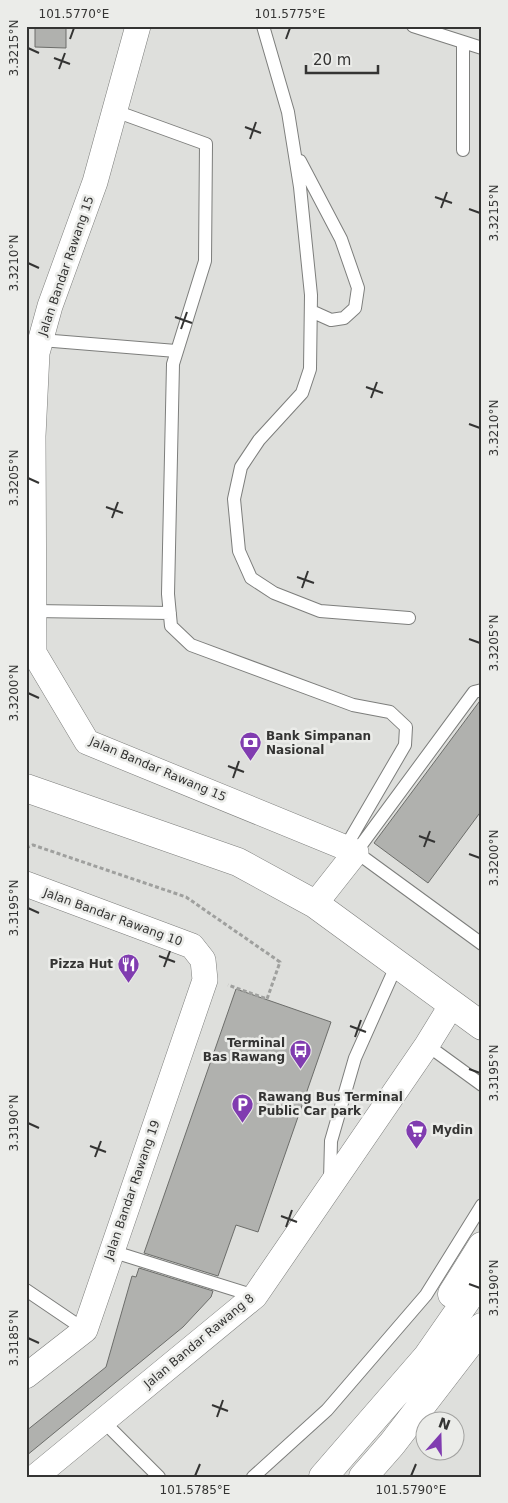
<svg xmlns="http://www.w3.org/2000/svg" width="508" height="1503" font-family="'DejaVu Sans',sans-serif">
  <rect width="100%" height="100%" fill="#dedfdc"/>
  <!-- building -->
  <path fill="#b0b1ae" stroke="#6c6d6a" d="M35,26h31v22l-31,-1z
    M482,698v112l-54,73 -54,-40z
    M236,989l95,33 -73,210 -22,-7 -18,51 -74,-23z
    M139,1268l74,23 -2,6 -28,30 -157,129v-25l80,-64 26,-91 4,1z"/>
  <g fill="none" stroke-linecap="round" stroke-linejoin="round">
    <defs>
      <path id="service" d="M263,26l25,86 12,75 11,108 -1,74 -8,24 -43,47 -18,27 -7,32 5,52 12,27 23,15 46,18 89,7
        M413,26l69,22
        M115,111l91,33 -1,117 -32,103 -5,230 3,32 20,19 162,60 37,7 16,15 -1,18 -60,103
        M463,150v-108
        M300,161l41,78 17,49 -3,20 -11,10 -13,2 -20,-9
        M41,340l135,11
        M34,611l136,2
        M482,690l-8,2 -118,160 126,92
        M427,1045l55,40
        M330,1180l1,-39 24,-83 42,-94
        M111,1251l144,45
        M26,1290l59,40
        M103,1421l56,56
        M253,1477l74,-67 99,-115 56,-90"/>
      <path id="minor" d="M138,26l-43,156 -45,124 -13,47 -4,83 1,217 53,89 269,110 -41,52
        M26,884l166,62 11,14 2,20 -120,350 -59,46
        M35,1477l220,-181 172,-251 24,-39"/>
      <path id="primary" d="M26,788l212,74 77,42 167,122
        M452,1294l30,-48
        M323,1477l104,-120 55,-79
        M363,1477l29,-33 90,-117"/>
    </defs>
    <!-- service casing -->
    <use href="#service" stroke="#7d7e7c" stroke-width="14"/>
    <!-- minor casing -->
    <use href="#minor" stroke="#7d7e7c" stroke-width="26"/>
    <!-- primary casing -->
    <use href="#primary" stroke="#7d7e7c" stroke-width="29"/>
    <!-- path -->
    <path stroke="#9fa09e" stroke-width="3" stroke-dasharray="4 2.5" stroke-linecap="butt" d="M26,848l7,-3 153,52 94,65 -13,37 -39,-14"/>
    <!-- service -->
    <use href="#service" stroke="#fff" stroke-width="12"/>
    <!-- minor -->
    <use href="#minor" stroke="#fff" stroke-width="25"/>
    <!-- primary -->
    <use href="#primary" stroke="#fff" stroke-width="28"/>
  </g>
  <!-- ticks -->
  <path fill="none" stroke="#343433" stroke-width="2" d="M70,39l4,-11M286,39l4,-11M28,48l11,5M54,58l16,6M59,69l6,-16M245,127l16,6M250,139l6,-17M435,197l17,6M441,208l6,-16M469,209l11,4M28,263l11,5M175,317l17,6M181,329l6,-17M366,387l17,6M371,398l6,-16M469,424l11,4M28,478l11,5M106,507l17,6M112,518l6,-16M297,577l17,6M302,588l6,-17M469,639l11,4M28,693l11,5M228,766l16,6M233,778l6,-17M419,836l16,6M424,847l6,-16M469,854l11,4M28,908l11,5M159,956l16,6M164,967l6,-16M350,1026l16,6M355,1037l6,-17M469,1069l11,4M28,1123l11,5M90,1146l16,6M95,1157l6,-16M281,1216l16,6M286,1227l6,-17M469,1284l11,4M28,1338l11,5M212,1405l16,6M217,1417l6,-17M195,1476l5,-12M411,1476l5,-12"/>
  <!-- icons -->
  <defs>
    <symbol id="bank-pin" viewBox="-11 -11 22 30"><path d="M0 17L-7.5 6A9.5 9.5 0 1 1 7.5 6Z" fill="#803cb0" stroke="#ebece9"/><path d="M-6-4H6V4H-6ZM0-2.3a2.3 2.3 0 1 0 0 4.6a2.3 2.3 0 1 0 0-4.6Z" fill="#fff"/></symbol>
    <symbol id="restaurant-pin" viewBox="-11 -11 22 30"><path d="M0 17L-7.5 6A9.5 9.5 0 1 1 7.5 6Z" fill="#803cb0" stroke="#ebece9"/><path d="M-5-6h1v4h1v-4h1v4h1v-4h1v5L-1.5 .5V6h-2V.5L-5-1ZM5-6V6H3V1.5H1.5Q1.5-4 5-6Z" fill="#fff"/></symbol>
    <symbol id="bus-pin" viewBox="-11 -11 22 30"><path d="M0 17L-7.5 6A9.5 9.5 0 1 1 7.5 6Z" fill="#803cb0" stroke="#ebece9"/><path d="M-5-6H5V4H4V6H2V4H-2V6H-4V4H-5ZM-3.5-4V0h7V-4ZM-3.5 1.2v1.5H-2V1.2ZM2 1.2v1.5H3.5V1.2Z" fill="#fff"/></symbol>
    <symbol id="parking-pin" viewBox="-11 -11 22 30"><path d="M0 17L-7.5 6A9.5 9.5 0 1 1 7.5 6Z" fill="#803cb0" stroke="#ebece9"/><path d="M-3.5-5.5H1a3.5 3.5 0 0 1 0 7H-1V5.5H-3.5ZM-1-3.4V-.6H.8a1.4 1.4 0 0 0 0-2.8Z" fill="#fff"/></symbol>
    <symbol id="supermarket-pin" viewBox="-11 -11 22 30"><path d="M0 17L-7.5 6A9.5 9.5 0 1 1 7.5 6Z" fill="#803cb0" stroke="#ebece9"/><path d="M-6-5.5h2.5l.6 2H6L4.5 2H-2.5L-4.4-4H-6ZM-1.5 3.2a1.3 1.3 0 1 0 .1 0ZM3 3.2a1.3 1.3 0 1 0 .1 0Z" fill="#fff"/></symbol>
  </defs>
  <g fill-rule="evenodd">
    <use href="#bank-pin" x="238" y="730" width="25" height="34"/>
    <use href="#restaurant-pin" x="116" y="952" width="25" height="34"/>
    <use href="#bus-pin" x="288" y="1038" width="25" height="34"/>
    <use href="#parking-pin" x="230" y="1092" width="25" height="34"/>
    <use href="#supermarket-pin" x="404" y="1118" width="25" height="34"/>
  </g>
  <g text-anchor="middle" stroke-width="5" stroke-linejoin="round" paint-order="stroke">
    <!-- street labels -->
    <g font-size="12" fill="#343433" stroke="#ebece9">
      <text transform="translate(66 266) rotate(-71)" y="4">Jalan Bandar Rawang 15</text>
      <text transform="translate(158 769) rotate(23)" y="4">Jalan Bandar Rawang 15</text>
      <text transform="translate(113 917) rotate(20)" y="4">Jalan Bandar Rawang 10</text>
      <text transform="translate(132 1190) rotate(-71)" y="4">Jalan Bandar Rawang 19</text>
      <text transform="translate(199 1341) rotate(-40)" y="4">Jalan Bandar Rawang 8</text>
    </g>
    <!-- poi labels -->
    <g font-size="12" font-weight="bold" fill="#343433" stroke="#ebece9" text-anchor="start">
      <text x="266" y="740">Bank Simpanan<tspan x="266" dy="14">Nasional</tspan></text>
      <text x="113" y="968" text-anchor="end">Pizza Hut</text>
      <text x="285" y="1047" text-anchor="end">Terminal<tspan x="285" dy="14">Bas Rawang</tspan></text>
      <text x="258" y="1101">Rawang Bus Terminal<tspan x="258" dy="14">Public Car park</tspan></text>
      <text x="432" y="1134">Mydin</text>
    </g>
  </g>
  <!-- border -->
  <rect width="508" height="1503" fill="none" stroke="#ebece9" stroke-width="55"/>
  <!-- north arrow -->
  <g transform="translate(440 1436) rotate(20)"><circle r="24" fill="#ebece9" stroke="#a2a2a0"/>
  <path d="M0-4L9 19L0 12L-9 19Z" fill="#803cb0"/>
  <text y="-8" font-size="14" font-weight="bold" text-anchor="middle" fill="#343433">N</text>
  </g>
  <!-- scale -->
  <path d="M306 65v8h72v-8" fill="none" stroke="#343433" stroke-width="2.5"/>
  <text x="313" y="65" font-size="15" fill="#343433" stroke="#ebece9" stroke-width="4" paint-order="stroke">20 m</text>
  <rect x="28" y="28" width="452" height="1448" fill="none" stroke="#343433" stroke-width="2"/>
  <g font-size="12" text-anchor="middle" fill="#343433">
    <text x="74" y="18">101.5770°E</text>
    <text x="290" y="18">101.5775°E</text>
    <text transform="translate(14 48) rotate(-90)" y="4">3.3215°N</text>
    <text transform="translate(494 213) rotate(-90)" y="4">3.3215°N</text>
    <text transform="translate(14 263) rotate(-90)" y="4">3.3210°N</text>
    <text transform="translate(494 428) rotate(-90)" y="4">3.3210°N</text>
    <text transform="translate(14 478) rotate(-90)" y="4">3.3205°N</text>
    <text transform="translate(494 643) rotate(-90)" y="4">3.3205°N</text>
    <text transform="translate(14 693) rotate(-90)" y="4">3.3200°N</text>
    <text transform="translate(494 858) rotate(-90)" y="4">3.3200°N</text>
    <text transform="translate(14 908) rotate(-90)" y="4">3.3195°N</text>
    <text transform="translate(494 1073) rotate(-90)" y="4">3.3195°N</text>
    <text transform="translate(14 1123) rotate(-90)" y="4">3.3190°N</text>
    <text transform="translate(494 1288) rotate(-90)" y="4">3.3190°N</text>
    <text transform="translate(14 1338) rotate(-90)" y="4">3.3185°N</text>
    <text x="195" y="1494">101.5785°E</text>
    <text x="411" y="1494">101.5790°E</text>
  </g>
</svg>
